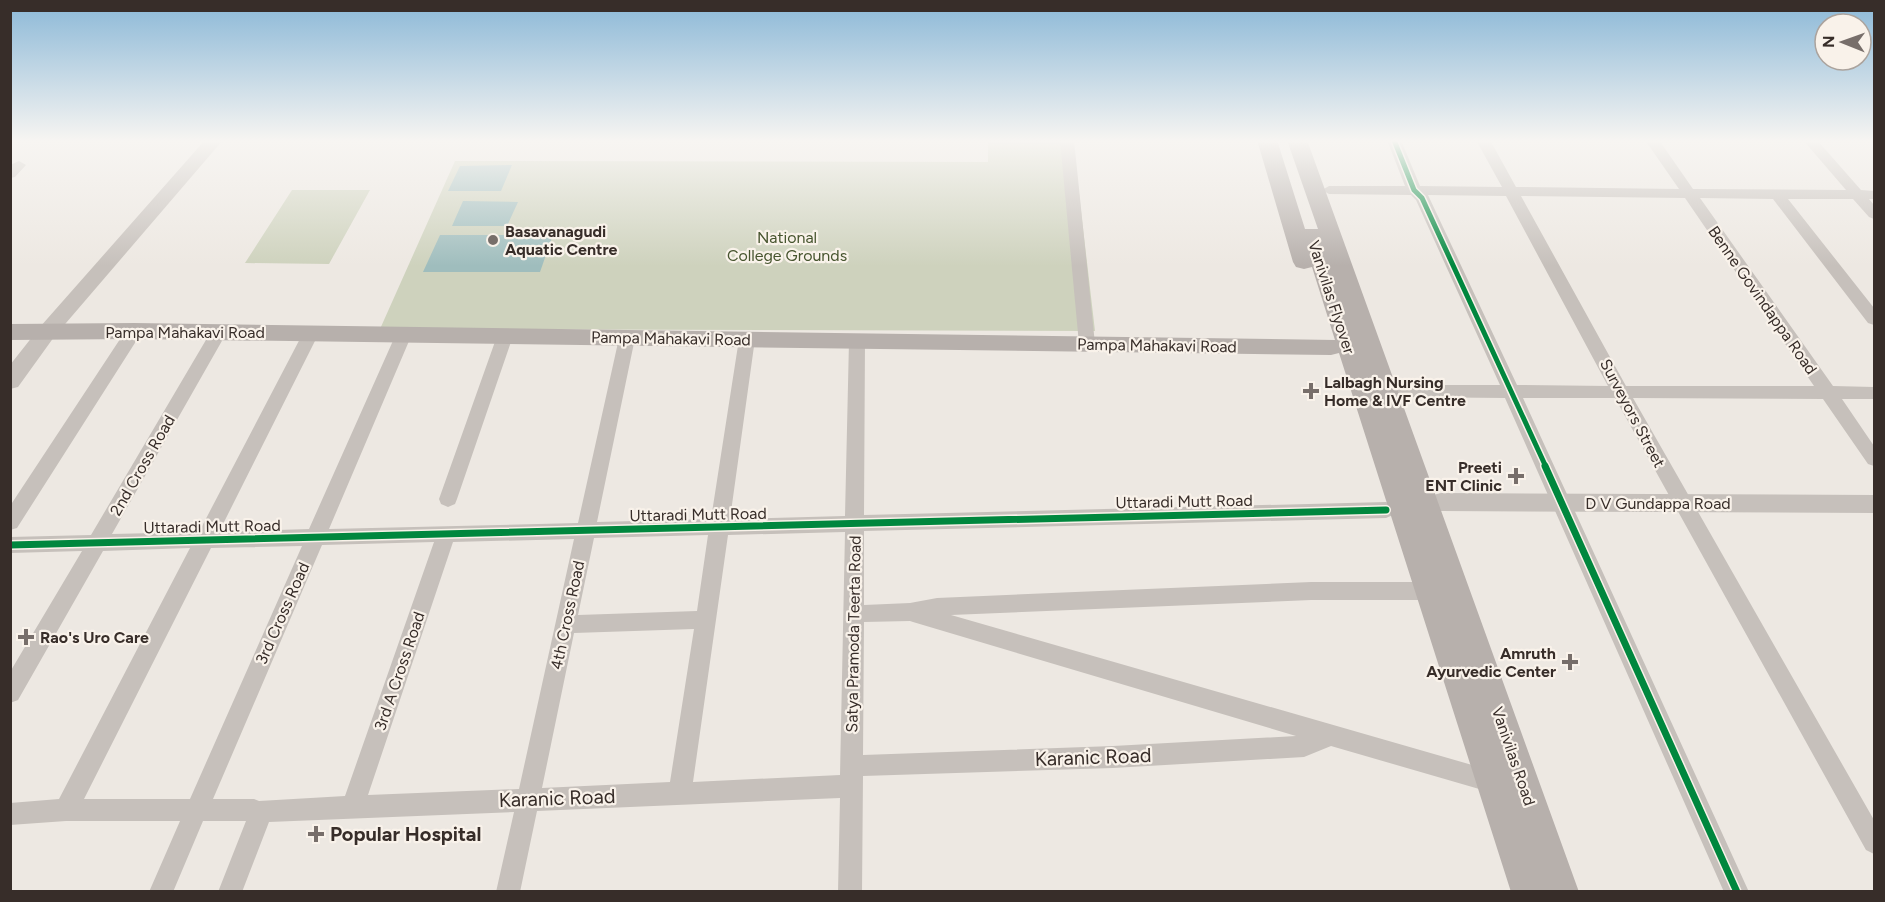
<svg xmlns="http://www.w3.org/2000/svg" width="1885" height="902" font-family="Figtree,sans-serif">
  <rect width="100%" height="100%" fill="#ede8e2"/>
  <!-- green -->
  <path fill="#ced2bd" d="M988,141l85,1 22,189 -715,-2 75,-168 533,1z
    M292,190h78l-41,74 -84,-1z"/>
  <!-- water -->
  <path fill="#9fbdbd" d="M512,165l-11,26h-53l12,-25z
    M463,201l55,1 -11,24h-55z
    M440,235h113l-13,37h-117z"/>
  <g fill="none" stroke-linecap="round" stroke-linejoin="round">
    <!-- minor -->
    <path fill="#c6c0bb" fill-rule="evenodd" d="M1060,140h14l21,204 -2,4h-12l-2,-4z
      M1387,140h14l19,46 82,1 -26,-47h14l26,47 163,2 -34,-49h14l34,49 153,1 -43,-50h14l44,50 13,1v8h-5l5,6v14l-5,-2 -16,-18h-65l86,109v17l-6,-2 -95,-124 -73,-1 133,188 41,1v12h-32l32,47v20l-6,-2 -45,-65 -190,-1 241,422v34l-8,-4 -251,-452h-92l226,494h-25l-219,-494 -105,-1 -6,-2 -3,-4 3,-4 6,-2h100l-84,-185 -5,-5 -82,-1 -7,-4 7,-4h76zM1428,195l78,1 102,190 -91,-1zM1521,196l164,2 129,188h-188z
      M19,161l7,4 -11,12 -5,1v-13z
      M134,325l6,2 2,4 -2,4 -123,193 -7,2v-24l118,-179z
      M219,326l6,2 2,4 -115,202 87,-2 104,-199 2,-4h12l2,4 -100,199 90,-3 87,-195 2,-4h12l2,4 -83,195 249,-6 41,-185 2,-4h12l2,4 -38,184 114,-3 28,-180 2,-4h12l2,4 -25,180 115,-3 4,-175 2,-4h12l2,4 -1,174 522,-13 7,3 2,5 -2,5 -7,3 -522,13v74l46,-2 27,-5 374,-16h119l7,3 3,6 -3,6 -7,3h-119l-360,15 542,156 8,3 3,8 -3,8 -8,3 -162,-47 -27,11 -191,11 -250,8 -1,116h-24l2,-94 -303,13 -17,81h-24l18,-80 -245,10 -27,70h-24l28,-71h-43l-30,71h-24l31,-71h-114l-56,4v-22l49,-4 131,-251 -87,3 -85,149 -8,3v-31l72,-121 -72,2v-16l81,-2 122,-207zM845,532l-5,243 -147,7 35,-247zM708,535l-11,76 -119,4 16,-77zM574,539l-55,250 -151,6 85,-253zM434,542l-89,254 -86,5 -5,-2h-41l109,-254zM302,546l-112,253h-106l127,-251zM910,621l3,1 383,114 -183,10 -250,9 1,-133zM694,629l-24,153 -128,6 32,-155z
      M505,330l6,2 2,4 -56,163 -2,5 -7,3 -7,-3 -2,-5 58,-163 2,-4z"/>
    <!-- tertiary -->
    <path fill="#c6c0bb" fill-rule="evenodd" d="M205,140h18l-169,197 -36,50 -8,2v-24l30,-38z
      M1441,493l433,2v18l-433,-2 -8,-2 -4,-7 4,-7z"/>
    <!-- secondary -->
    <path fill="#b7b0ac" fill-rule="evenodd" d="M1257,140h20l28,89h13l-31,-89h20l272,752h-68l-172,-539 -8,2 -1197,-16 -124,1v-16l124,-1 1201,17 -23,-73 -8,2 -8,-2 -3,-5z"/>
    <defs>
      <path id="cycleway-far1" d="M1394,140l20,50 8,8 124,269"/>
      <path id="cycleway" d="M1545,466l192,426
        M10,545l1376,-35"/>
    </defs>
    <!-- cycleway-far1 casing -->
    <use href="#cycleway-far1" stroke="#f9f2ea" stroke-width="8"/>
    <!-- cycleway casing -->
    <use href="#cycleway" stroke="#f9f2ea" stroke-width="10"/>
    <!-- cycleway-far1 -->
    <use href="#cycleway-far1" stroke="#00873e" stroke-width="5"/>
    <!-- cycleway -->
    <use href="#cycleway" stroke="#00873e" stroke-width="7"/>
  </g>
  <!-- sky -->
  <linearGradient id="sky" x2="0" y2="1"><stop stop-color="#8bb8d7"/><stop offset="0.53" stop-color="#f7f5f2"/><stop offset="1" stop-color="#f7f5f2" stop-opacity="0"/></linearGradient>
  <rect width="1885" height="266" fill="url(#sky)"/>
  <!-- markers -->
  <g fill="#776e6a" stroke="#f9f2ea" stroke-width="2">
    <circle cx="493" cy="240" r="6"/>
    <path d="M1308 382h6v6h6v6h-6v6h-6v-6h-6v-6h6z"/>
    <path d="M1513 467h6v6h6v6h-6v6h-6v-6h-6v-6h6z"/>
    <path d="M23 628h6v6h6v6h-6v6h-6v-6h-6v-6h6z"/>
    <path d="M1567 653h6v6h6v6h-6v6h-6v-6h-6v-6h6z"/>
    <path d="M313 825h6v6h6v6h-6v6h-6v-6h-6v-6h6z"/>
  </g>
  <g text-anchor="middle" stroke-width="4.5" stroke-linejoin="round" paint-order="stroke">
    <!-- poi labels -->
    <g font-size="16" font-weight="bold" fill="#372d29" stroke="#f9f2ea" text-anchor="start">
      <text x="505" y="237">Basavanagudi<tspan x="505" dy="18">Aquatic Centre</tspan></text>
      <text x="1324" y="388">Lalbagh Nursing<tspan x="1324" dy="18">Home &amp; IVF Centre</tspan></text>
      <text x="1502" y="473" text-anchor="end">Preeti<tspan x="1502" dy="18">ENT Clinic</tspan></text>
      <text x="40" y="643">Rao's Uro Care</text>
      <text x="1556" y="659" text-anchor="end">Amruth<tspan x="1556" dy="18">Ayurvedic Center</tspan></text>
    </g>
    <!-- park labels -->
    <g font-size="16" fill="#46542e" stroke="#f9f2ea">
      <text x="787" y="243">National<tspan x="787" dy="18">College Grounds</tspan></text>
    </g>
    <!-- street labels -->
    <g font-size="16" fill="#372d29" stroke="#f9f2ea">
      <text transform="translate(1332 297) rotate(72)" y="6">Vanivilas Flyover</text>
      <text transform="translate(1763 300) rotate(55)" y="6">Benne Govindappa Road</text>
      <text x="185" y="338">Pampa Mahakavi Road</text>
      <text transform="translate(671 338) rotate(1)" y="6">Pampa Mahakavi Road</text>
      <text transform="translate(1157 345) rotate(1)" y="6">Pampa Mahakavi Road</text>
      <text transform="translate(1633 413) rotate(62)" y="6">Surveyors Street</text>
      <text transform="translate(142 465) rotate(-60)" y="6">2nd Cross Road</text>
      <text transform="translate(1184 501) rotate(-1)" y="6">Uttaradi Mutt Road</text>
      <text x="1658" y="509">D V Gundappa Road</text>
      <text transform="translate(698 514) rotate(-1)" y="6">Uttaradi Mutt Road</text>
      <text transform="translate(212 526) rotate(-1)" y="6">Uttaradi Mutt Road</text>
      <text transform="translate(282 613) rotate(-66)" y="6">3rd Cross Road</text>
      <text transform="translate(567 615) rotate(-78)" y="6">4th Cross Road</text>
      <text transform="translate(853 634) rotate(-89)" y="6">Satya Pramoda Teerta Road</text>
      <text transform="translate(399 671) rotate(-71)" y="6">3rd A Cross Road</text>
      <text transform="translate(1514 756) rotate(71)" y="6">Vanivilas Road</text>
    </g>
    <!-- near-street labels -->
    <g font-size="20" fill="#372d29" stroke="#f9f2ea">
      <text transform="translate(1093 757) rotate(-2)" y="7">Karanic Road</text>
      <text transform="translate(557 798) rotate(-2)" y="7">Karanic Road</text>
    </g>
    <!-- near-poi labels -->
    <g font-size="20" font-weight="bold" fill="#372d29" stroke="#f9f2ea" text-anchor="start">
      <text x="330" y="841">Popular Hospital</text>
    </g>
  </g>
  <!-- border -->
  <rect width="1885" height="902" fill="none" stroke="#372d29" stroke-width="24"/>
  <!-- north arrow -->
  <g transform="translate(1843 42) rotate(271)"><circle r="28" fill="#f9f2ea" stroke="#aba39d" stroke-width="1.5"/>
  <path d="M0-4.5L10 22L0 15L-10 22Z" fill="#776e6a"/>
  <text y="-9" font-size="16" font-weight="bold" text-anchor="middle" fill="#372d29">N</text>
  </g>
</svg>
